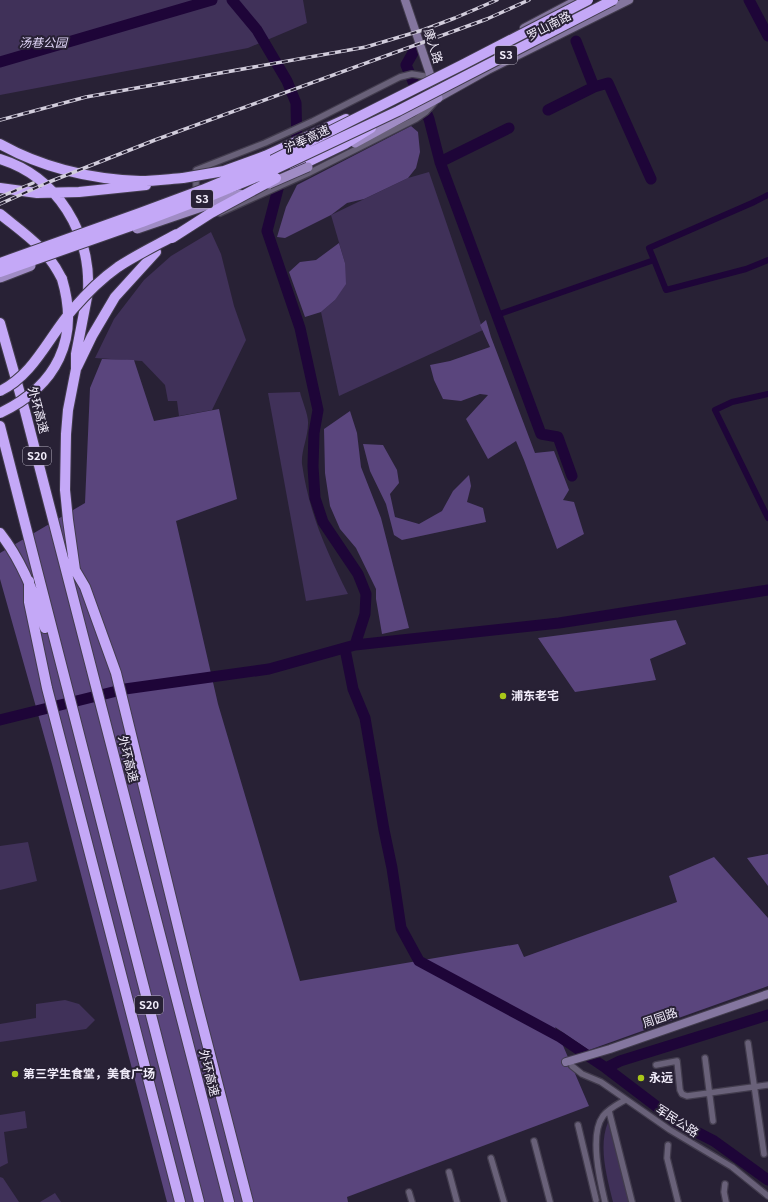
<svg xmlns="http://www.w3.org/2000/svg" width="768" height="1202" font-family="Georgia,'Noto Sans SC',serif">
  <rect width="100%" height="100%" fill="#282135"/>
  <!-- green -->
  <path fill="#403159" d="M0,0h303l4,23 -59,25 -248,47z
    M429,172l54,158 -144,66 -18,-84 14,-12 10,-37 -14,-48 77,-37z
    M211,232l10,22 13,52 12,34 -34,70 -33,6 -2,-15h-9l-3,-16 -23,-24 -47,-3 19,-39 30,-39 27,-24z
    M300,392c2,9 9,24 8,32 0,13 -7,27 -6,40 7,49 24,86 46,130l-42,7 -38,-208z
    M28,842l9,39 -37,9v-44z
    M65,1000l14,4 16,16 -9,9 -86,13v-18l36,-6v-14z
    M25,1111l2,17 -23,4 4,31 -8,4v-52z
    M608,1122l21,80h-16c-6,-25 -15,-55 -5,-80z
    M0,1177l3,1 16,24h-19z
    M55,1193l6,9h-21z"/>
  <!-- forest -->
  <path fill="#5a457d" d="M411,126l7,6 2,20 -4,16 -8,10 -44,21 -17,4 -16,12 -46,23 -8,-1 9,-30 11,-22z
    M339,243l6,20 1,21 -11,16 -14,12 -16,5 -16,-45 11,-10 16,-2z
    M486,320l5,17 44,116 19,-2 15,39 -6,10 11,2 10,32 -27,15 -33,-89 -8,-19 -28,18 -22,-40 22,-24 -8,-1 -19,7 -18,-2 -9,-19 -4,-15 20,-4 40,-14 -10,-22z
    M102,359l32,1 20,61 65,-12 18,90 -61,22 42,183 82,277 218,-37 6,13 153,-55 -8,-26 45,-19 54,61v68l-179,64 -34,-23 34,79 -242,91 1,5h-181l-115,-438 -52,-185v-26l85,-50 5,-115z
    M350,411l7,22 4,34 20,51 28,110 -27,6 -6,-35v-10l-20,-41 -16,-19 -10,-23 -5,-33 -1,-44z
    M363,444l20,1 14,25 2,13 -9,11 5,23 24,7 23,-13 11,-20 16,-16 2,11 -4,16 16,6 3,14 -84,18 -8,-5 -8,-31 -16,-33z
    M676,620l10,24 -36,15 6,21 -81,12 -37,-54z
    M768,854v32l-21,-28z"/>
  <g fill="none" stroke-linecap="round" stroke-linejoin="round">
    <!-- canal -->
    <path stroke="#1e0538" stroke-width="6" d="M654,260l-5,-12 103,-45 16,-8
      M497,315l157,-55 12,30 80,-21 22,-9
      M768,394l-36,8 -17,8 53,108"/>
    <!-- river -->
    <path stroke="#1e0538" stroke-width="11" d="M232,0l25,30 30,51 9,22 1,43 -4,12 -13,23 -13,50 33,97 18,82 -4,23 -1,33 2,32 8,24 35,52 8,20 -1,20 -10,31
      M749,0l19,36
      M576,41l18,46 14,-4 43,96
      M414,51l-8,14 23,54 11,43 101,272 17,3 14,39
      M0,62l212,-62
      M548,110l46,-23
      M440,162l69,-34
      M345,649l8,40 12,29 19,112 8,38 9,60 18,33 141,76 46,31 71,54 37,19 54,39
      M0,720l125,-31 144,-20 86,-24 204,-22 209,-33
      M606,1068l14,-7 148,-46"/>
    <defs>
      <path id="street" d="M196,194v-24l69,-27 48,-22 87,-44 12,-3 18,3
        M220,213l89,-40 107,-54 10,-7 9,-10
        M748,1043l16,111
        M705,1058l8,63
        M656,1065l21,-4 3,29 2,4 5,2 81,-11
        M572,1066l10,8 19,8 69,48 62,37 36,29
        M609,1111l23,91
        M578,1125l18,75
        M534,1141l16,61
        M668,1145l-1,13 11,44
        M491,1158l13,44
        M449,1172l8,30
        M725,1184l-1,8 2,10
        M409,1192l3,10
        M605,1202c-5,-21 -16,-67 -2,-86 5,-7 15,-12 22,-16"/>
      <path id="secondary" d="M405,0l33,98 50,-28 141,-70
        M524,28l53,-28
        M566,1062l44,-13 158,-55"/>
      <path id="primary" d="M355,143l83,-45"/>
      <path id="highway" d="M0,144c43,24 91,35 140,37 15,0 29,-2 43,-3
        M265,156l81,-37
        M0,159c58,18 91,74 88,133l-12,62v15l-8,41 -2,24 -1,56 3,30 7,50 10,17 31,86 79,323 53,206
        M295,168l50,-24 26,-16
        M0,188l37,5 42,-1 67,-7
        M0,214c26,21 46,33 62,65
        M0,323l25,88 204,791
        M77,367l15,-31 23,-39 41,-45
        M0,426l199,776
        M0,533c22,28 35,61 45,95
        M29,581v21l18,86 133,514"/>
    </defs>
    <!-- street casing -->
    <use href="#street" stroke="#423c4d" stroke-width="8"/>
    <!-- secondary casing -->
    <use href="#secondary" stroke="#423c4d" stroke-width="10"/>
    <!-- primary casing -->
    <use href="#primary" stroke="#423c4d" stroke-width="11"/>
    <!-- highway casing -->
    <use href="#highway" stroke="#423c4d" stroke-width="12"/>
    <!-- street -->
    <use href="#street" stroke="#696179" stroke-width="5.5"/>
    <!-- secondary -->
    <use href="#secondary" stroke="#84769f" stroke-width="8"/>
    <!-- primary -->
    <use href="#primary" stroke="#a08cc5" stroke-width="9"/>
    <!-- highway -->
    <use href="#highway" stroke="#c4a8f7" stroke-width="10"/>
    <defs>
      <path id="rail" d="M0,120l86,-23 280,-50 57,-17 32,-12 42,-18
        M0,197l33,-14
        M0,204l49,-22 106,-42 332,-121 42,-19"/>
    </defs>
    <!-- rail casing -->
    <use href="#rail" stroke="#d1ccdb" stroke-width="3.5"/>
    <!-- rail -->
    <use href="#rail" stroke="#282135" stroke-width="2" stroke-dasharray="6" stroke-linecap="butt"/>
    <defs>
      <path id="primary-bridge" d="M269,184l39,-17
        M137,229l103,-35
        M0,278l31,-12"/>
      <path id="highway-bridge" d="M183,178l41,-7 41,-15
        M172,238l39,-25 65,-35
        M0,263l140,-50 62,-23 65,-27 195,-98 126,-65
        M0,272l142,-50 63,-24 66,-27 127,-60 215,-111
        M0,391c34,-16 49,-55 73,-82 13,-15 28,-30 45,-42 18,-12 39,-22 59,-33
        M0,413c57,-27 80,-74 62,-134"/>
    </defs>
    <!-- primary-bridge casing -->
    <use href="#primary-bridge" stroke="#423c4d" stroke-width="11" stroke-linecap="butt"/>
    <!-- highway-bridge casing -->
    <use href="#highway-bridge" stroke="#423c4d" stroke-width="12" stroke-linecap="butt"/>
    <!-- primary-bridge -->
    <use href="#primary-bridge" stroke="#a08cc5" stroke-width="9"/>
    <!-- highway-bridge -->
    <use href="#highway-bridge" stroke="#c4a8f7" stroke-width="10"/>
  </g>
  <!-- markers -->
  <g fill="#a9c719" stroke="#282135" stroke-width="1.5">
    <circle cx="503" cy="696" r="4"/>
    <circle cx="15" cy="1074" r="4"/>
    <circle cx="641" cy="1078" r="4"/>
  </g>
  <g text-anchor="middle" stroke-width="4" stroke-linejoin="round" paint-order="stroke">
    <!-- shield labels -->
    <g fill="#282135" stroke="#b5b0c0" stroke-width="1">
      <rect x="495" y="46" width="22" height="18" rx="3"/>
      <rect x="191" y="190" width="22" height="18" rx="3"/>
      <rect x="23" y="447" width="28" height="18" rx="3"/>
      <rect x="135" y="996" width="28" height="18" rx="3"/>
    </g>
    <g font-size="11" font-weight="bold" fill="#f2edfb">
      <text x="506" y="59">S3</text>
      <text x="202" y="203">S3</text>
      <text x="37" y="460">S20</text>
      <text x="149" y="1009">S20</text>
    </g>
    <!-- street labels -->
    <g font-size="12" fill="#f2edfb" stroke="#282135">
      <text transform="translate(549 26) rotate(-27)" y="4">罗山南路</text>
      <text transform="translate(433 46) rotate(73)" y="4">康人路</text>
      <text transform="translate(307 139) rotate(-25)" y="4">沪奉高速</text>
      <text transform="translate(38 410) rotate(75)" y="4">外环高速</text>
      <text transform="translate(128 759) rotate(76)" y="4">外环高速</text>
      <text transform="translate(660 1018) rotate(-19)" y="4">周园路</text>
      <text transform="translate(209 1073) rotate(76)" y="4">外环高速</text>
      <text transform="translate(677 1121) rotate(33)" y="4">军民公路</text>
    </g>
    <!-- park labels -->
    <g font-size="12" font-style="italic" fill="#dfd4f7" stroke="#282135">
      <text x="43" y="47">汤巷公园</text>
    </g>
    <!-- poi labels -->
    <g font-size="12" font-weight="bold" fill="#f2edfb" stroke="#282135" text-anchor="start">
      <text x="511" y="700">浦东老宅</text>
      <text x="23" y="1078">第三学生食堂，美食广场</text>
      <text x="649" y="1082">永远</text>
    </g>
  </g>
</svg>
